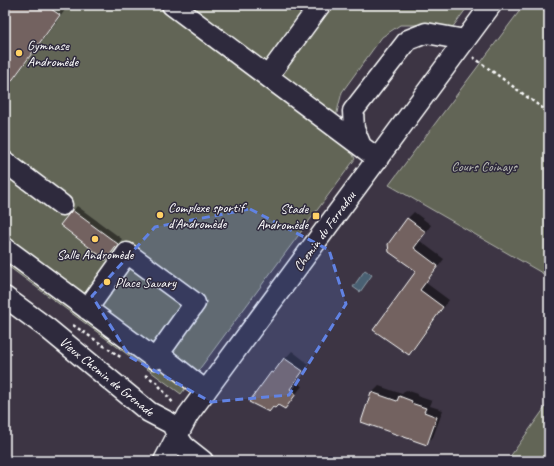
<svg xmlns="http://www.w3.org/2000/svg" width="554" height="466" font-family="Caveat,sans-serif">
  <rect width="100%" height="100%" fill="#3d3544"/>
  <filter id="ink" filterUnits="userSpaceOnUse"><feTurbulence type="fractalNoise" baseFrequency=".025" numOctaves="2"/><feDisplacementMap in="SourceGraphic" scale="8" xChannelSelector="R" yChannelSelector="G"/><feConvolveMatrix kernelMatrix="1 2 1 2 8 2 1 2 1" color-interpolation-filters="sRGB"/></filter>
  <g filter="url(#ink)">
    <!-- green -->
    <path fill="#626557" stroke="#b0b2ab" d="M5,5h464l-17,23 -23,-3h-29l-18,12 -40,55 -4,16 -2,10 19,41 -174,235 -176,-130z
      M524,5h25v272l-160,-92z
      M549,402v59h-42z"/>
    <!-- water -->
    <path fill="#496172" stroke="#92a0aa" d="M365,270l7,5 -12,17 -7,-5z"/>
    <!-- shadow -->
    <path fill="#0007" d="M5,5l63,1 -63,85z
      M77,206l45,33 -16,19 -33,-47z
      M414,212l17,13 -11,16 24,18 -18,24 23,17 -34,48 -7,6 9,-84 -10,-51z
      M292,351l17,13 -13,18 6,4 -17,22 -6,-4 -10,7 3,-38z
      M379,386l23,8 4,-4 12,4 -1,2 15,5 -2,5 13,4 -10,27 -6,6 -55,-50z"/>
    <!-- building -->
    <path fill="#736260" stroke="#fff" d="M5,5h40l15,10 -55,75z
      M72,210l46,34 -12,16 -46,-35z
      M407,218l19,14 -12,16 24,18 -18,24 23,17 -34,48 -36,-25 43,-59 -27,-19 -1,-8z
      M284,358l19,13 -13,18 6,5 -11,15 -7,-4 -3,3 -2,-1 -4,5 -20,-10 22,-30 2,1z
      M371,392l26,9 2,-5 13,5 -1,2 15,5 -2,4 13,5 -10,28 -66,-23z"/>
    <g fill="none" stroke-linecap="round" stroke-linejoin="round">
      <defs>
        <path id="minor" d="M172,5l206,154
          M268,76l52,-71
          M361,146l-7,-17 -1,-18 55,-71 18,-7 39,7
          M5,162l57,43
          M5,248l150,111 40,-56 -68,-50 -40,56
          M5,297l42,31 102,84 23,12 6,13 6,9 19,15
          M159,354l47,37
          M164,461l24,-46 303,-410"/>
      </defs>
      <!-- minor casing -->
      <use href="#minor" stroke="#fff" stroke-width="23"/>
      <!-- path -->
      <path stroke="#fff" stroke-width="2.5" stroke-dasharray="3 3" stroke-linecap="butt" d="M473,57l76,56
        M73,325l49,33
        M145,375l11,7 18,22"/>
      <!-- minor -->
      <use href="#minor" stroke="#2f2a3d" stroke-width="20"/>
    </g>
  </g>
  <!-- marked area -->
  <path fill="#6183e4" fill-opacity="0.2" stroke="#6183e4" stroke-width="3" stroke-dasharray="8 5" stroke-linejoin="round" d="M250,209l79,41 17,54 -57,91 -78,7 -81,-45 -38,-61 63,-69z"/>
  <!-- markers -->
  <g fill="#ffd166" stroke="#2f2a3d" stroke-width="1.5">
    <circle cx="19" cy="53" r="4"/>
    <circle cx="160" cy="215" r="4"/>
    <rect x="312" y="212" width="8" height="8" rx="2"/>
    <circle cx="95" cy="239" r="4"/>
    <circle cx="107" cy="282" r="4"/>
  </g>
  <g text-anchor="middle" stroke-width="3" stroke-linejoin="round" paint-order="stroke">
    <!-- poi labels -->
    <g font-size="14" fill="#fff" stroke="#2f2a3d" text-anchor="start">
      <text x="27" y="50">Gymnase<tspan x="27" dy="16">Andromède</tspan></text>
      <text x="168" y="212">Complexe sportif<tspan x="168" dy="16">d'Andromède</tspan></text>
      <text x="308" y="213" text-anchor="end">Stade<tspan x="308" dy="16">Andromède</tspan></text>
      <text x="95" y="259" text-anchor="middle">Salle Andromède</text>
      <text x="115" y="287">Place Savary</text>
    </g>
    <!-- park labels -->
    <g font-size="14" fill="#b8bab3" stroke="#2f2a3d">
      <text x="484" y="171">Cours Coinays</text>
    </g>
    <!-- street labels -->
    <g font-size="14" fill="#fff" stroke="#2f2a3d">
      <text transform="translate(324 231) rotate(-54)" y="5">Chemin du Ferradou</text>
      <text transform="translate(107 376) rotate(39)" y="5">Vieux Chemin de Grenade</text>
    </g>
  </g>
  <!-- margin -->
  <rect width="554" height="466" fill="none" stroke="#2f2a3d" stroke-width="20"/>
  <rect x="10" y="10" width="534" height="446" fill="none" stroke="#fff" stroke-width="1.5" filter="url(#ink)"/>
</svg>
